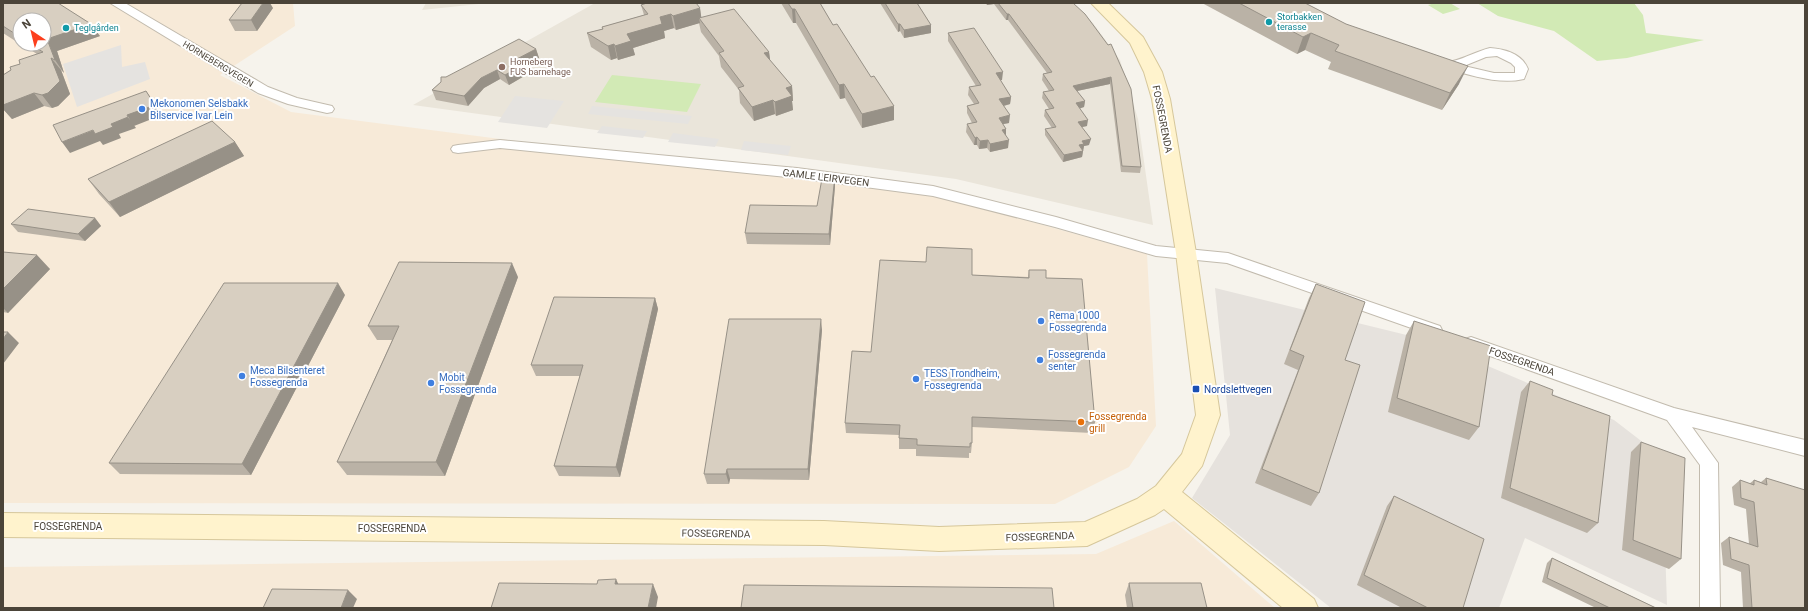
<svg xmlns="http://www.w3.org/2000/svg" width="1808" height="611" font-family="Roboto,sans-serif">
  <rect width="100%" height="100%" fill="#f6f3ec"/>
  <!-- residential -->
  <path fill="#eae5da" d="M426,3h62l-66,7z
    M595,3h478l20,20 27,37 18,59 15,106 -197,-46 -543,-74z"/>
  <!-- commercial -->
  <path fill="#f7ead8" fill-rule="evenodd" d="M3,3h290l2,23 -75,49 71,37 644,83 212,59 9,172 -27,41 -74,37 -1052,-1zM20,20h24v24h-24z
    M1174,521l101,87h-1272v-41l1093,-13z"/>
  <!-- industrial -->
  <path fill="#e6e2dd" d="M1215,288l212,52 187,80 48,37 5,148 -142,-67 -26,70h-168l-139,-110 38,-63z"/>
  <!-- green -->
  <path fill="#d2eab5" d="M1435,3h15l10,6 -17,5 -15,-9z
    M1477,3h157l9,12 3,18 58,7 -77,18 -30,3 -43,-30 -56,-15z
    M612,75l89,9 -14,28 -92,-10z"/>
  <!-- parking -->
  <path fill="#e5e3e0" d="M121,45l1,22 23,-5 5,17 -73,28 -14,-43z
    M515,96l49,5 -17,27 -49,-6z
    M592,106l100,10 -4,8 -100,-10z
    M602,126l45,5 -4,7 -46,-5z
    M673,133l46,6 -4,8 -47,-5z
    M744,141l47,5 -3,9 -47,-5z"/>
  <g fill="none" stroke-linecap="round" stroke-linejoin="round">
    <defs>
      <path id="street" d="M110,3h15l143,84 29,11 35,8 2,3 -2,3 -5,1 -39,-9 -30,-11z
        M1490,48c15,1 32,6 38,21l-4,10c-26,6 -52,-4 -77,-10l-6,-2 -2,-3 2,-3c4,-1 8,1 12,0 13,-3 24,-10 37,-13zM1497,56l14,7 4,4v6h-21l-30,-7 22,-9z
        M500,140l297,28 136,18 123,31 100,29 72,7 212,73 2,4 -2,4 -6,2 -207,-73 -71,-7 -101,-29 -122,-31 -136,-18 -297,-30 -42,5 -5,-1 -2,-3 2,-3 5,-1z
        M1471,337l203,71 131,32v16l-113,-29 26,36 2,145h-20v-143l-33,-45 -202,-73 -2,-4 2,-4z"/>
      <path id="secondary" d="M1091,3h17l35,34 19,35 8,27 26,154 24,162 -18,51 -20,26 132,107 4,9h-35l-119,-99 -9,6 -68,31 -148,5 -115,-6 -821,-8v-24l821,8 115,6 146,-5 52,-23 19,-13 26,-32 14,-39 -20,-162 -24,-154 -8,-27 -14,-29z"/>
    </defs>
    <!-- street casing -->
    <use href="#street" stroke="#c2bbae" stroke-width="2"/>
    <!-- secondary casing -->
    <use href="#secondary" stroke="#d6c79b" stroke-width="2"/>
    <!-- street -->
    <use href="#street" fill="#fff" fill-rule="evenodd"/>
    <!-- secondary -->
    <use href="#secondary" fill="#fff3cd" fill-rule="evenodd"/>
  </g>
  <!-- wall -->
  <path fill="#bab2a6" d="M3,3l97,33 -43,15 7,22 -3,-3 9,24 -12,12 -6,2 -8,-2 -32,13 -9,-10v-34l17,-11 17,-10 -16,-10h23l-24,-24v24l-17,-11z
    M781,3h39l13,22 61,95 -32,8 -17,-30 -5,1 -44,-76h-3z
    M880,3h37l14,22v8l-27,5 -4,-7 -2,1z
    M985,3h88l35,42 33,122 -1,6 -19,-1 -11,-88 -33,7 8,10 -1,6 -4,1 7,18 -5,1 7,18 -5,1 -2,11 -19,5 -18,-27v-6l7,-1 -8,-12 1,-6 4,-1 -7,-11 1,-6 6,-1 -7,-11 1,-6 4,-1 -39,-53h-2l-12,-16 -7,1z
    M1202,3h103l154,81 -17,26 -114,-41 3,-7 -26,-12 -8,4z
    M641,5l59,3 1,10 68,34 1,9 22,25 1,15h-1l1,9 -17,6 -1,-2 -21,7 -14,-18 -1,-13 -18,-23 -2,-11 -18,-24 -2,-9 -23,7 -2,-2 -10,3 1,7 -32,10 2,7 -17,5 -1,-2 -6,2 -20,-13 -4,-14 15,-4v-2l42,-12z
    M273,8l-16,23h-22l-6,-11z
    M948,33l54,47h-2l11,17 -1,7 -6,2 5,17 -6,1 3,5v7l2,12 -18,4 -3,-4 -8,1 -2,-4h-3l-8,-13 1,-8 5,-1 -5,-10v-7l7,-2 -6,-9 1,-8 7,-1 -28,-45z
    M536,49l3,9 -15,9 2,8 -17,10 -9,-6 -16,9 -16,18 -32,-6 -4,-10 14,-13z
    M235,142l9,14 -124,61 -21,-23 -11,-15z
    M835,175v11l-5,59 -83,-1 -2,-11 72,-27z
    M95,218l6,8 -16,15 -67,-9 -7,-8z
    M3,252l47,17 -42,44 -5,-1z
    M1029,270l17,8 49,144 -3,11 -120,-6v16l-1,10h-2v5l-53,-2v-7h-17v-14l-53,-2 -1,-10 26,-71 101,-77 56,2z
    M518,277l-73,199 -98,-1 -10,-13 55,-122h-15l-9,-14z
    M1316,284l29,76 -26,133 -8,13 -56,-23 43,-113 -14,-6 25,-66z
    M345,295l-94,180 -131,-1 -11,-11z
    M655,298l3,11 -38,168 -61,-1 -5,-10 26,-90h-44l-5,-11z
    M1414,321l65,106 -10,13 -81,-28 18,-77z
    M822,330l-13,150 -79,-1 -1,5h-22l-3,-10z
    M1530,381l22,14 46,128 -11,10 -86,-35 20,-106z
    M1641,442l40,117 -12,10 -47,-19 9,-98z
    M1766,478l39,130h-62l-2,-36 -18,-7 -2,-22 8,-6 20,7 -3,-35 -12,-4 -2,-18 8,-7 9,4 5,-4 7,2z
    M1394,496l69,112h-61l-45,-23 30,-79z
    M1552,558l104,50h-60l-54,-26 5,-19z
    M1129,583l78,25h-80l-2,-13z"/>
  <!-- shaded-wall -->
  <path fill="#979187" d="M263,3h7l3,5 -16,23 -6,-11z
    M987,3h7v1l-7,1z
    M700,8l2,14 -3,-4 1,5 -24,7 -3,-14z
    M792,9h3l1,14h-3z
    M671,14l3,14 -10,3 1,7 -32,10 2,7 -17,5 -3,-14 12,-12 33,-17z
    M1007,14h2l-1,6h-2z
    M91,24l9,12 -43,15 7,22 -9,-13 -8,-21z
    M898,24h2v7l-2,1z
    M931,25v8l-27,5v-8z
    M1311,33l-6,17 -8,4 6,-17z
    M614,44l3,14 -6,2 -3,-14z
    M536,49l3,9 -15,9 2,8 -17,10 -4,-10 10,-15z
    M769,52l2,14 -7,-13z
    M51,58l10,12 9,24 -12,12 -6,2 -10,-13z
    M1468,66l-9,18 -17,26 8,-17z
    M497,70l3,9 -16,9 -16,18 -4,-10 17,-18z
    M1003,72l-1,8 -7,1 1,-8z
    M1111,77l-1,7 -38,8 1,-6z
    M844,84l1,14 -5,1 -1,-14z
    M792,86l1,15h-1l1,9 -17,6 -1,-14 11,-14z
    M146,91l16,24 -28,11 -7,-11z
    M34,93l10,13 -32,13 -9,-10v-4z
    M1011,97l-1,7 -11,3v-8z
    M773,100l2,14 -21,7 -2,-14z
    M1085,101l-1,6 -9,3 1,-7z
    M894,106v14l-32,8v-14z
    M1010,115l-1,8 -11,2 1,-7z
    M128,117l8,11 -17,6 2,4 -18,7 -3,-4 -30,12 -8,-11z
    M1088,120l-1,6 -10,2 1,-6z
    M1006,129v7l-4,-6z
    M977,137v8h-3l1,-7z
    M1091,139l-2,6 -5,1 -1,5 -4,-6 3,-4z
    M988,140l-1,8 -8,1 1,-8z
    M1009,140l-1,8 -18,4v-8z
    M235,142l9,14 -124,61 -11,-15z
    M1083,151l-1,6 -19,5 1,-7z
    M835,175v11l-5,59 -1,-11z
    M95,218l6,8 -16,15 -7,-7z
    M37,255l13,14 -42,44 -5,-5v-19z
    M512,263l6,14 -73,199 -9,-14z
    M338,283l7,12 -94,180 -9,-11z
    M655,298l3,11 -38,168 -4,-10z
    M821,319l1,11 -13,150 -1,-11z
    M8,332l11,11 -16,21v-25z
    M727,469l3,10 -1,5 -3,-10z
    M616,579l6,13 -7,-8z
    M653,584l5,13 -2,11h-8z
    M348,590l9,9 -4,9h-12z"/>
  <!-- building -->
  <path fill="#d8cfc1" stroke="#979187" d="M3,3h55l33,21 -44,15 8,21 -4,-2 9,23 -12,12 -6,2 -8,-2 -31,12v-30l8,-5 -1,-3 10,-3 -1,-4 24,-8 -13,-8h14v-24h-24v17l-17,-11z
    M242,3h21l-12,17h-22z
    M647,3h49l4,5 -27,8 -2,-2 -11,3 2,7 -35,10 4,7 -16,5 -1,-2 -6,2 -21,-13 16,-4 -1,-2 46,-13 -7,-9z
    M788,3h32l13,22 4,-1 34,53 3,-1 20,30 -32,8 -18,-30 -5,1 -44,-76h-3z
    M885,3h32l14,22 -27,5 -4,-6h-2z
    M998,3h75l12,11 23,31 3,-1 20,45 10,78 -19,-1 -11,-89 -38,9 12,15 -9,2 12,17 -10,2 13,17 -9,2 2,3 -5,1 4,6 -19,4 -19,-26 11,-2 -11,-17 9,-2 -11,-16 11,-2 -11,-16 9,-2 -43,-58h-2z
    M1239,3h66l41,21 122,42 -18,27 -115,-42 4,-6 -28,-12 -8,4z
    M734,9l35,43 -5,1 28,33 -6,2 6,8 -17,6 -2,-2 -21,7 -14,-19 6,-2 -25,-33 5,-2 -25,-33z
    M974,28l29,44 -7,1 15,24 -12,2 11,16 -11,3 7,11 -4,1 7,10 -19,4 -2,-4 -8,1 -3,-4 -2,1 -8,-14 10,-2 -10,-16 12,-3 -10,-16 12,-2 -33,-52z
    M519,39l17,10 -21,11 8,5 -18,10 -8,-5 -16,8 -17,18 -32,-6 9,-8v-5h5z
    M146,91l9,14 -28,10 1,2 -17,7 2,3 -18,7 -2,-4 -31,12 -9,-17z
    M212,121l23,21 -126,60 -21,-23z
    M823,173l12,2 -6,59 -84,-1 5,-28 67,1z
    M28,209l67,9 -17,16 -67,-10z
    M927,247l45,2v26l57,3v-8h17v8l36,1 13,143 -123,-5v26h-2v4l-53,-2v-6l-18,-1 1,-13 -55,-2 7,-72 19,1 9,-92 46,2z
    M3,252l34,3 -34,34z
    M399,262l113,1 -76,199h-99l62,-136h-31z
    M224,283h114l-96,181 -133,-1z
    M1316,284l49,18 -20,58 15,5 -41,128 -57,-24 42,-113 -14,-6z
    M554,297l101,1 -39,169 -62,-1 29,-101h-52z
    M729,319h92l-13,150h-81l-1,5h-22z
    M1414,321l77,25 -12,81 -82,-29z
    M3,332h5l-5,7z
    M1530,381l23,9 -1,5 58,21 -12,107 -88,-35z
    M1641,442l44,16 -4,101 -48,-19z
    M1766,478l39,12v118h-53l-3,-43 -18,-6 -2,-22 29,10 -4,-45 -13,-4 -1,-18 14,5v-5l13,5z
    M1394,496l90,43 -21,69h-35l-64,-33z
    M1552,558l60,29 44,21h-46l-63,-30z
    M616,579l-1,5h38l-5,24h-157l8,-25 98,1 1,-4z
    M1129,583h72l6,25h-74z
    M744,585l308,3 2,20h-313z
    M272,589l76,1 -7,18h-108h30z"/>
  <!-- markers -->
  <g fill="#0f9aa8" stroke="#fff" stroke-width="1.5">
    <circle cx="1269" cy="22" r="4"/>
    <circle cx="66" cy="28" r="4"/>
  </g>
  <circle fill="#8d6e63" stroke="#fff" stroke-width="1.5" cx="502" cy="67" r="4"/>
  <g fill="#3f7fe0" stroke="#fff" stroke-width="1.5">
    <circle cx="142" cy="109" r="4"/>
    <circle cx="1041" cy="321" r="4"/>
    <circle cx="1040" cy="360" r="4"/>
    <circle cx="242" cy="376" r="4"/>
    <circle cx="916" cy="379" r="4"/>
    <circle cx="431" cy="383" r="4"/>
  </g>
  <rect fill="#1a4fb4" stroke="#fff" stroke-width="1.5" x="1192" y="385" width="8" height="8" rx="2"/>
  <circle fill="#e8710a" stroke="#fff" stroke-width="1.5" cx="1081" cy="422" r="4"/>
  <g text-anchor="middle" stroke-width="4" stroke-linejoin="round" paint-order="stroke">
    <!-- far-culture labels -->
    <g font-size="9" fill="#0d838f" stroke="#fff" text-anchor="start">
      <text x="1277" y="20">Storbakken<tspan x="1277" dy="10">terasse</tspan></text>
      <text x="74" y="31">Teglgården</text>
    </g>
    <!-- far-education labels -->
    <g font-size="9" fill="#785e54" stroke="#fff" text-anchor="start">
      <text x="510" y="65">Horneberg<tspan x="510" dy="10">FUS barnehage</tspan></text>
    </g>
    <!-- far-street labels -->
    <g font-size="9" fill="#4b4439" stroke="#fff">
      <text transform="translate(218 64) rotate(31)" y="3">HORNEBERGVEGEN</text>
    </g>
    <!-- shop labels -->
    <g font-size="10" fill="#366cbe" stroke="#fff" text-anchor="start">
      <text x="150" y="107">Mekonomen Selsbakk<tspan x="150" dy="12">Bilservice Ivar Lein</tspan></text>
      <text x="1049" y="319">Rema 1000<tspan x="1049" dy="12">Fossegrenda</tspan></text>
      <text x="1048" y="358">Fossegrenda<tspan x="1048" dy="12">senter</tspan></text>
      <text x="250" y="374">Meca Bilsenteret<tspan x="250" dy="12">Fossegrenda</tspan></text>
      <text x="924" y="377">TESS Trondheim,<tspan x="924" dy="12">Fossegrenda</tspan></text>
      <text x="439" y="381">Mobit<tspan x="439" dy="12">Fossegrenda</tspan></text>
    </g>
    <!-- street labels -->
    <g font-size="10" fill="#4b4439" stroke="#fff">
      <text transform="translate(1163 119) rotate(79)" y="4">FOSSEGRENDA</text>
      <text transform="translate(826 177) rotate(7)" y="4">GAMLE LEIRVEGEN</text>
      <text transform="translate(1522 361) rotate(19)" y="4">FOSSEGRENDA</text>
      <text x="68" y="530">FOSSEGRENDA</text>
      <text x="392" y="532">FOSSEGRENDA</text>
      <text transform="translate(716 533) rotate(1)" y="4">FOSSEGRENDA</text>
      <text transform="translate(1040 536) rotate(-2)" y="4">FOSSEGRENDA</text>
    </g>
    <!-- transit labels -->
    <g font-size="10" fill="#164399" stroke="#fff" text-anchor="start">
      <text x="1204" y="393">Nordslettvegen</text>
    </g>
    <!-- food labels -->
    <g font-size="10" fill="#c56008" stroke="#fff" text-anchor="start">
      <text x="1089" y="420">Fossegrenda<tspan x="1089" dy="12">grill</tspan></text>
    </g>
  </g>
  <!-- border -->
  <rect width="1808" height="611" fill="none" stroke="#4b4439" stroke-width="8"/>
  <!-- north arrow -->
  <g transform="translate(32 32) rotate(325)"><circle r="19" fill="#ffffff" stroke="#b7b4b0"/>
  <path d="M0-3L7 15L0 10L-7 15Z" fill="#fc3f1d"/>
  <text y="-6" font-size="11" font-weight="bold" text-anchor="middle" fill="#4b4439">N</text>
  </g>
</svg>
